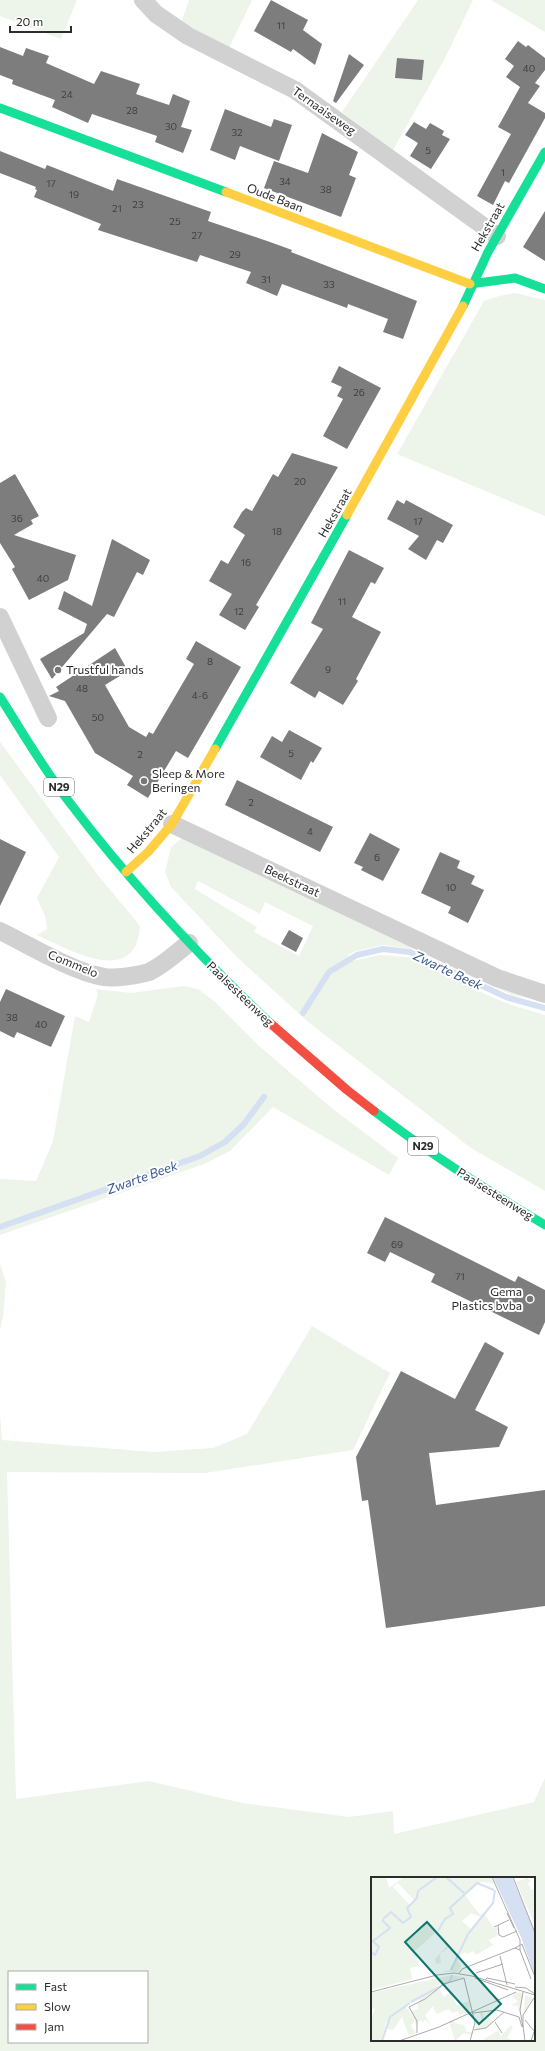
<svg xmlns="http://www.w3.org/2000/svg" width="545" height="2051" font-family="Commissioner,sans-serif">
  <rect width="100%" height="100%" fill="#fff"/>
  <!-- green -->
  <path fill="#edf4ea" fill-rule="evenodd" d="M0,0h77l-16,39 -61,-23z
    M189,0h63l-23,48 -48,-25z
    M418,0h55l-29,60 -51,90 -51,-38z
    M491,0h54v32z
    M515,293l30,7v216l-148,-62 87,-153 15,-5z
    M0,742l97,132 43,52c-4,63 -72,23 -103,9l10,-6 -2,-13 -8,-18 22,-41 -59,-82z
    M182,838l363,163 -33,-6 -46,-21 -51,-25 -32,-4 -27,6 -8,4 4,6 28,-6 38,3 43,25 47,21 37,11v176l-74,-43 -163,-126 -71,-65 -66,-70 -6,-15 6,-25zM198,881l62,33 5,-12 48,24 -14,30 -45,-24 3,-5 -62,-38z
    M184,986l14,3 17,13 44,44 74,63 65,49 -9,17 -116,-68 -43,44 -26,13 -204,71v-56l36,2 17,-40 22,-125 14,6 9,-28 -2,-5 35,4z
    M0,1264l6,18 -3,35 -3,13z
    M312,1326l78,47 -37,77 -148,23 -198,-1 9,327 133,-18 93,22 107,14 44,-6 1,23 140,-32 11,-24v273h-545v-636l2,25 151,12 60,-4 34,-14zM372,1878h162v162h-162zM9,1972h138v70h-138z"/>
  <g fill="none" stroke-linecap="round" stroke-linejoin="round">
    <!-- stream -->
    <path stroke="#d5e0f2" stroke-width="6" d="M303,1013l26,-41 28,-17 26,-6 27,3 96,45 39,11
      M0,1227l200,-71 25,-14 19,-18 20,-27"/>
  </g>
  <!-- building -->
  <path fill="#7d7d7d" d="M271,0l37,20 -5,10 19,14 -7,21 -22,-16 -2,3 -37,-21z
    M518,41l8,6 2,-2 17,13v12l-10,13 5,3 -12,17 17,10v5l-36,65 -4,-2 -12,24 -16,-9 34,-62 -13,-7 22,-40 -14,-10 8,-11 -9,-7z
    M0,47l23,9 3,-8 23,8 -3,7 48,21 7,-13 39,13 -4,10 33,11 4,-11 17,7 -9,26 11,3 -9,23 -28,-11 2,-6 -65,-22 -4,9 -36,-16 3,-7 -43,-16 1,-4 -13,-5z
    M349,54l15,11 -28,38 -3,-2z
    M397,58l27,2 -2,20 -27,-2z
    M225,109l46,18 3,-8 18,6 -13,36 -39,-15 -5,14 -25,-10z
    M414,122l12,7 4,-6 14,8 -2,4 8,4 -19,30 -21,-13 8,-13 -13,-8z
    M322,133l36,19 -9,23 7,3 -15,39 -77,-29 10,-27 34,12z
    M0,151l45,18 2,-4 66,26 4,-12 94,33 -3,9 62,21 22,8 -1,2 126,49 -14,38 -20,-7 5,-13 -40,-15 -1,4 -65,-24 -5,12 -31,-13 5,-11 -51,-17 -3,7 -99,-32 3,-6 -67,-27 3,-7 -2,-1 1,-2 -36,-14z
    M545,211v50l-22,-14z
    M339,366l42,22 -34,61 -24,-13 20,-37 -6,-3 5,-9 -11,-5z
    M292,453l46,14 -82,138 3,2 -14,23 -26,-15 13,-21 -23,-13 12,-21 7,4 17,-29 -12,-8 9,-15 4,-4 6,3 21,-37 5,3z
    M15,474l24,42 -8,4 2,4 -19,11 62,20 -8,25 -39,20 -17,-31 3,-2 -15,-24v-60z
    M397,500l7,4 2,-4 47,25 -10,18 -6,-3 -11,20 -18,-11 11,-13 -32,-17z
    M112,539l38,21 -7,15 -6,-3 -23,45 -7,-3 -55,65 -12,-20 44,-26 3,-9 -29,-15 6,-18 28,15z
    M349,550l35,18 -9,16 -4,-2 -19,35 29,15 -25,47 2,2 -15,24 -24,-14 -4,7 -25,-15 33,-54 -12,-6z
    M196,641l45,26 -53,91 -12,-7 -28,47 -21,-13 6,-9 -38,-23 -30,-52 -16,-5 10,-5 -3,-4 59,-39 13,23 -23,14 24,42 17,10 3,-5 4,2 41,-70 -8,-5z
    M289,730l33,18 -9,15 -2,-2 -10,19 -41,-23 12,-21 10,6z
    M237,780l96,47 -13,25 -95,-47z
    M370,833l30,16 -17,32 -22,-11 2,-3 -9,-4z
    M0,839l26,13 -26,54z
    M440,852l20,9 -3,7 18,8 -4,8 13,6 -16,33 -20,-10 3,-6 -30,-14z
    M289,930l14,8 -7,14 -15,-8z
    M6,989l59,27 -14,31 -34,-15 -3,6 -14,-7v-29z
    M385,1217l130,65 3,-6 27,14v32l-6,13 -108,-53 4,-8 -45,-22 -5,10 -18,-9z
    M485,1342l19,11 -29,57 33,17 -9,20 -70,6 7,52 109,-15v116l-159,22 -18,-128 -6,1 -6,-44 45,-86 54,28z"/>
  <g fill="none" stroke-linecap="round" stroke-linejoin="round">
    <!-- street -->
    <path stroke="#d1d1d1" stroke-width="18" d="M143,0l13,14 32,22 107,54 202,146
      M0,617l48,101
      M172,824l325,154 48,16
      M0,931c29,14 73,41 104,46 10,2 36,-2 45,-5 15,-7 27,-19 40,-29"/>
    <!-- fast -->
    <path stroke="#16e098" stroke-width="9" d="M0,108l226,84
      M470,284l45,-6 30,11
      M463,306l25,-54 57,-100
      M0,697c23,36 44,73 70,106 60,79 128,152 200,220
      M215,749l132,-234
      M374,1111c55,42 112,79 171,114"/>
    <!-- slow -->
    <path stroke="#ffcf43" stroke-width="9" d="M226,192l244,92
      M347,515l116,-209
      M126,872l22,-20 24,-28 43,-75"/>
    <!-- jam -->
    <path stroke="#f24e42" stroke-width="9" d="M270,1023l77,67 27,21"/>
  </g>
  <!-- markers -->
  <g fill="#767676" stroke="#fff" stroke-width="1.5">
    <circle cx="58" cy="670" r="4"/>
    <circle cx="144" cy="781" r="4"/>
    <circle cx="530" cy="1299" r="4"/>
  </g>
  <g text-anchor="middle" stroke-width="4" stroke-linejoin="round" paint-order="stroke">
    <!-- number labels -->
    <g font-size="10" fill="#404040">
      <text x="281" y="29">11</text>
      <text x="529" y="72">40</text>
      <text x="67" y="98">24</text>
      <text x="132" y="114">28</text>
      <text x="171" y="130">30</text>
      <text x="237" y="136">32</text>
      <text x="428" y="154">5</text>
      <text x="503" y="176">1</text>
      <text x="285" y="185">34</text>
      <text x="51" y="187">17</text>
      <text x="326" y="193">38</text>
      <text x="74" y="198">19</text>
      <text x="138" y="208">23</text>
      <text x="117" y="212">21</text>
      <text x="175" y="225">25</text>
      <text x="197" y="239">27</text>
      <text x="235" y="258">29</text>
      <text x="266" y="283">31</text>
      <text x="329" y="288">33</text>
      <text x="359" y="396">26</text>
      <text x="300" y="485">20</text>
      <text x="17" y="522">36</text>
      <text x="418" y="525">17</text>
      <text x="277" y="535">18</text>
      <text x="246" y="566">16</text>
      <text x="43" y="582">40</text>
      <text x="342" y="605">11</text>
      <text x="239" y="615">12</text>
      <text x="210" y="665">8</text>
      <text x="328" y="673">9</text>
      <text x="82" y="692">48</text>
      <text x="200" y="699">4-6</text>
      <text x="98" y="721">50</text>
      <text x="291" y="757">5</text>
      <text x="140" y="758">2</text>
      <text x="251" y="806">2</text>
      <text x="310" y="835">4</text>
      <text x="377" y="861">6</text>
      <text x="451" y="891">10</text>
      <text x="12" y="1021">38</text>
      <text x="41" y="1028">40</text>
      <text x="397" y="1248">69</text>
      <text x="460" y="1280">71</text>
    </g>
    <!-- shield labels -->
    <g fill="#fff" stroke="#6b6b6b" stroke-width="1">
      <rect x="44" y="778" width="30" height="18" rx="3"/>
      <rect x="408" y="1137" width="30" height="18" rx="3"/>
    </g>
    <g font-size="11" font-weight="bold" fill="#2c2c2c">
      <text x="59" y="791">N29</text>
      <text x="423" y="1150">N29</text>
    </g>
    <!-- street labels -->
    <g font-size="12" fill="#2c2c2c" stroke="#fff">
      <text transform="translate(324 111) rotate(35)" y="4">Ternaaiseweg</text>
      <text transform="translate(275 198) rotate(21)" y="4">Oude Baan</text>
      <text transform="translate(488 227) rotate(-60)" y="4">Hekstraat</text>
      <text transform="translate(335 513) rotate(-60)" y="4">Hekstraat</text>
      <text transform="translate(147 831) rotate(-50)" y="4">Hekstraat</text>
      <text transform="translate(292 881) rotate(25)" y="4">Beekstraat</text>
      <text transform="translate(73 964) rotate(22)" y="4">Commelo</text>
      <text transform="translate(240 994) rotate(44)" y="4">Paalsesteenweg</text>
      <text transform="translate(495 1194) rotate(32)" y="4">Paalsesteenweg</text>
    </g>
    <!-- poi labels -->
    <g font-size="12" fill="#2c2c2c" stroke="#fff" text-anchor="start">
      <text x="66" y="674">Trustful hands</text>
      <text x="152" y="778">Sleep &amp; More<tspan x="152" dy="14">Beringen</tspan></text>
      <text x="522" y="1296" text-anchor="end">Gema<tspan x="522" dy="14">Plastics bvba</tspan></text>
    </g>
    <!-- water labels -->
    <g font-size="13" font-style="italic" fill="#385990" stroke="#fff">
      <text transform="translate(448 970) rotate(25)" y="5">Zwarte Beek</text>
      <text transform="translate(142 1177) rotate(-20)" y="5">Zwarte Beek</text>
    </g>
  </g>
  <!-- overview -->
  <g transform="translate(371 1877)">
    <rect width="164" height="164" fill="#fff"/>
    <path d="M0,0h15l3,11 15,-11h87l4,7 -14,-2 -16,13 15,20 8,-5 -3,5 9,13 3,-1 1,3 -3,1 4,4 -10,5 4,5 -17,10 -3,-4 -6,3 -2,-2 -8,6 4,8 -3,6h-15l7,-2 7,-15 -8,-8 -9,7 1,9 -5,1 -1,-5 12,-13 -12,-13 -20,18 4,15 -9,2 2,11 -41,11zM27,6l16,17 -4,5 -17,-18zM100,36l10,4 -10,12 -9,-8zM156,1l4,3 -3,2 3,7 4,-2 -1,35 -18,-41zM81,98l11,2 -19,7 -24,18 -1,-3 25,-16h-2l-50,31 -6,9 -5,18h-10v-21l4,-11 -4,-1v-15zM68,111l5,9 6,-5 7,13 12,-4 1,10 -10,4 -2,-4 -6,2 -3,-4 -13,5 -3,-8 -8,9 7,12 -7,-8 -2,4 -3,-3 -4,7 -1,-8 -4,7 5,7 -7,3 -7,-19 -9,13 -7,-1 5,-13 14,-10 9,12 -3,-6 8,-4 -2,-4zM146,115l6,2 -3,22 -2,-10 -8,-1 8,-3 -6,-7zM154,118l8,3 -9,15 -1,8zM112,135l1,8 5,-3 4,6 -7,5 -10,2 -1,-7 7,-1 -2,-9zM83,142l1,4 9,2 3,7h6l-1,3 -8,-2 -9,8 -6,-20zM140,148l2,2 -6,11 6,3h-28l-1,-2 15,-9 1,7z" fill="#edf4ea" fill-rule="evenodd"/>
    <path d="M122,0h19l20,47 3,10v42l-14,-39z" fill="#d5e0f2"/>
    <path fill="none" stroke="#d5e0f2" stroke-width="2" d="M75,0l18,16M12,42l8,-7 12,11 8,-6 -4,-9 10,-10 1,-7 19,-14M67,54l7,-12 8,-5 -3,-6 27,-25 17,7M0,75l4,3 4,-8 -6,-6 17,-13 -8,-8M80,93l17,-36 25,-31 2,-13M40,125l39,-21 2,-6M11,164l8,-24 20,-14"/>
    <path fill="none" stroke="#ababab" stroke-width="1" d="M121,0l28,63v10l11,29M142,0l22,56M136,36l7,15M127,48l1,10 4,2 14,-6M123,50l15,-7M144,71l7,-4 13,33M129,79l7,29M88,96l3,-4 53,-21 5,2M105,96l27,-9M93,101l11,45 -5,18M104,101l33,12M114,103l2,-2 28,6M144,110l11,1 9,6M0,115l66,-17 17,-2 18,3 63,19M102,136l24,-3 22,7 3,10M154,143l10,12M124,145l7,11M152,149l2,15M152,150v-12l11,-17M152,150l-3,-17 3,-18M103,153l12,-2 18,-16M46,156v-12l-8,-14 16,-8 19,-15 20,-6M28,164l40,-14 77,-35M160,164l4,-12"/>
    <path fill="#0f766e" fill-opacity="0.15" stroke="#0f766e" stroke-width="2" d="M56,45l74,82 -22,20 -74,-82z"/>
    <rect width="164" height="164" fill="none" stroke="#2c2c2c" stroke-width="2"/>
  </g>
  <!-- legend -->
  <rect x="8" y="1971" width="140" height="72" fill="#ffffff" stroke="#ababab"/>
  <rect x="16" y="1984" width="20" height="6" fill="#16e098" stroke="#ababab"/>
  <text x="44" y="1991" font-size="12" fill="#2c2c2c">Fast</text>
  <rect x="16" y="2004" width="20" height="6" fill="#ffcf43" stroke="#ababab"/>
  <text x="44" y="2011" font-size="12" fill="#2c2c2c">Slow</text>
  <rect x="16" y="2024" width="20" height="6" fill="#f24e42" stroke="#ababab"/>
  <text x="44" y="2031" font-size="12" fill="#2c2c2c">Jam</text>
  <!-- scale -->
  <path d="M10 26v6h61v-6" fill="none" stroke="#2c2c2c" stroke-width="2"/>
  <text x="16" y="26" font-size="12" fill="#2c2c2c" stroke="#ffffff" stroke-width="3" paint-order="stroke">20 m</text>
</svg>
